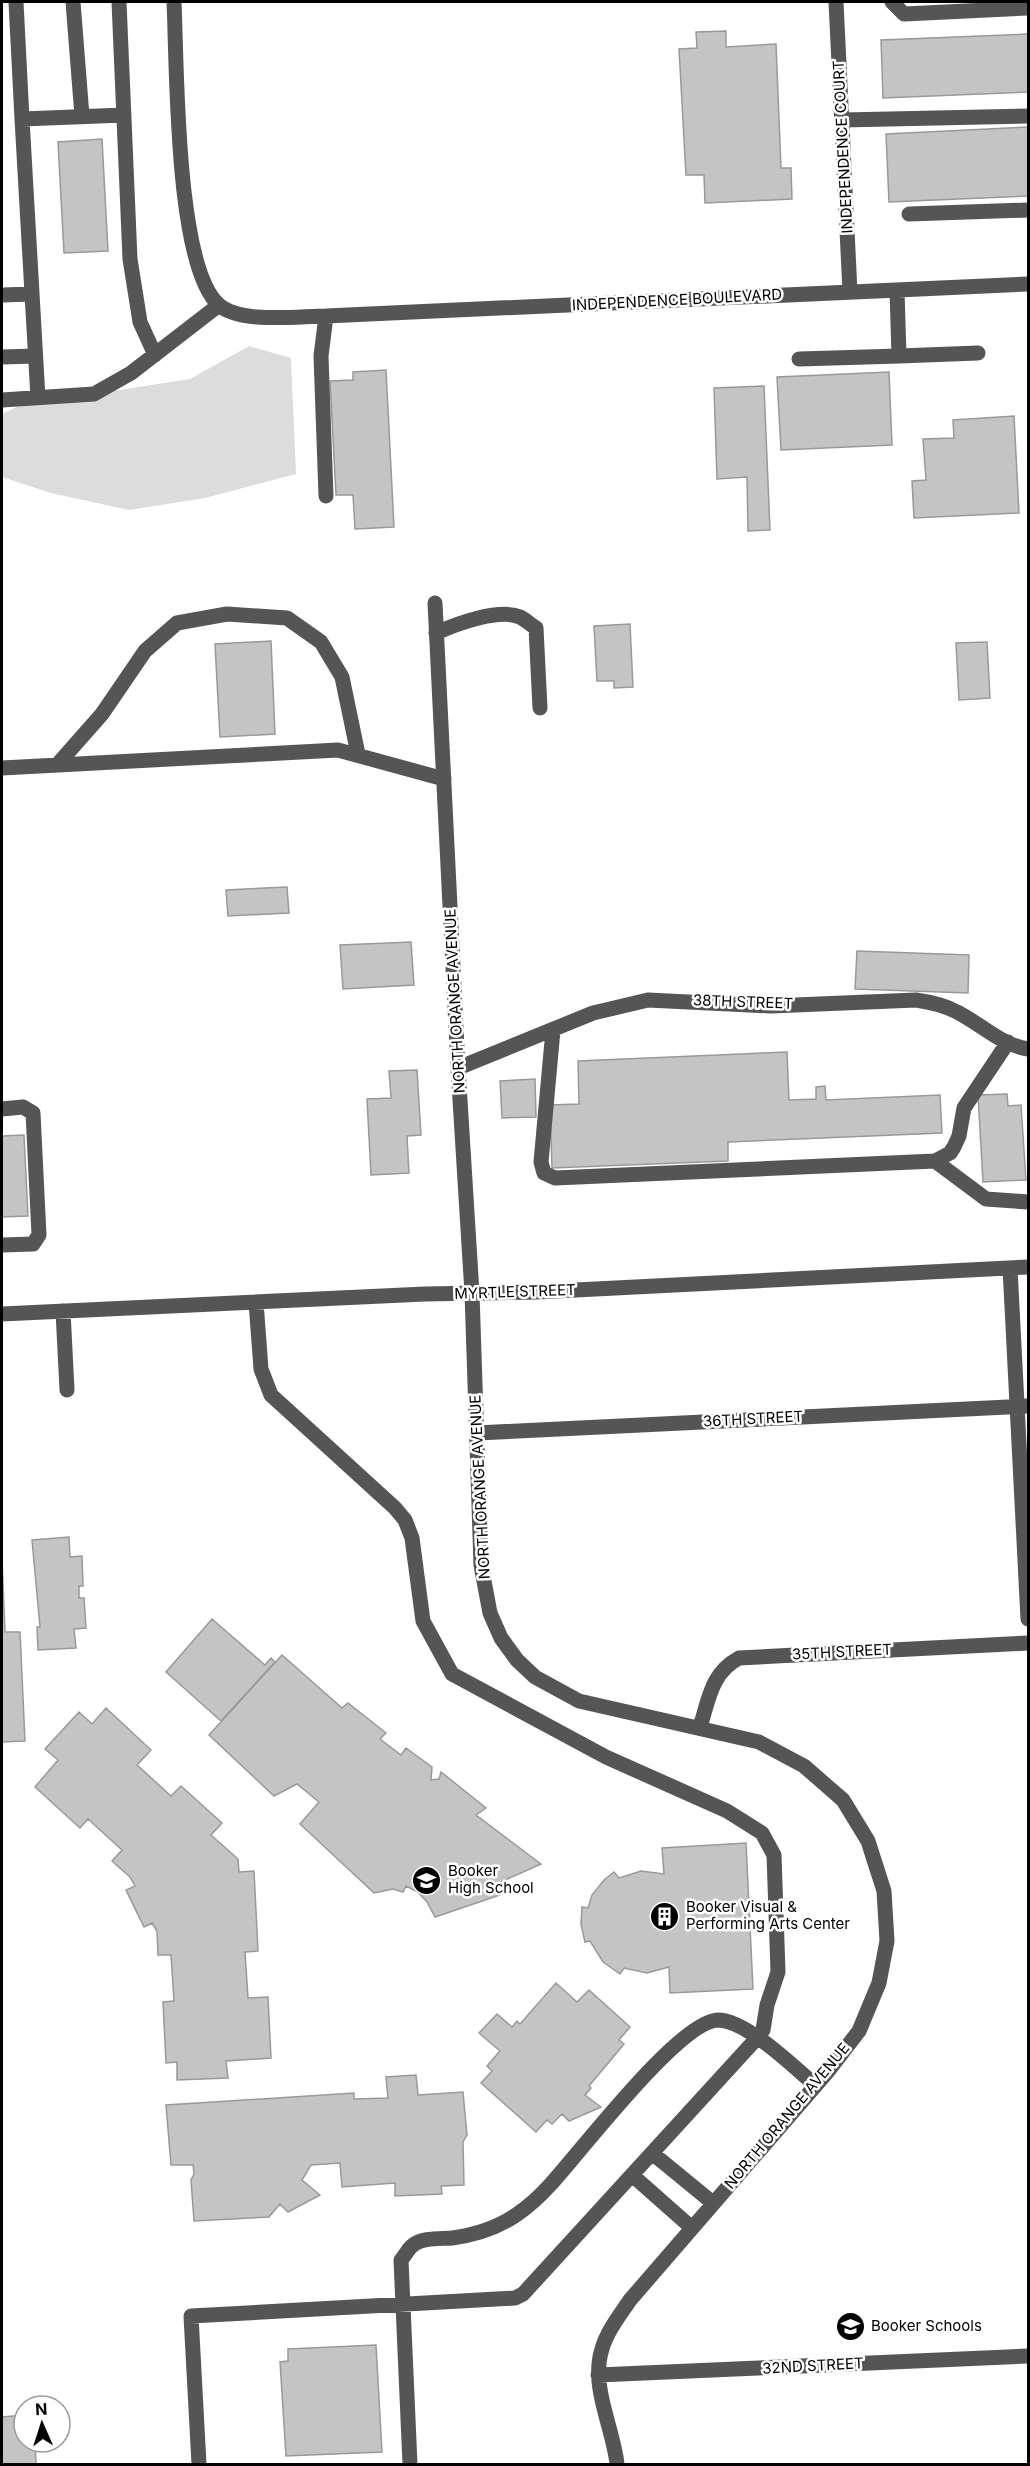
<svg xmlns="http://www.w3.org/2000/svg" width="1030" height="2466" font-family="Inter,sans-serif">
  <rect width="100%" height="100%" fill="#fff"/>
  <!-- green -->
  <path fill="#dcdcdc" d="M249,346l42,12 5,116 -91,24 -76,12 -78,-17 -49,-16v-63l35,-17 69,-5 84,-13z"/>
  <!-- building -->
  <path fill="#c4c4c4" stroke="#999" stroke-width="1.5" d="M726,31v16l50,-3 5,124h10l1,31 -87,4 -1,-28h-18l-7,-126 18,-1 -1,-16z
    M1028,34v58l-145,6 -2,-58z
    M1028,127v69l-139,6 -3,-68z
    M102,139l6,112 -44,2 -6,-111z
    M386,370l8,157 -39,2 -2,-34h-17l-6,-114 23,-1v-8z
    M889,372l3,73 -111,5 -4,-73z
    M764,386l6,144 -22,1 -1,-54 -30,2 -3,-91z
    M1014,416l5,97 -105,5 -2,-37 14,-1 -3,-41 31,-1 -1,-18z
    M630,624l3,63 -19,1v-7h-17l-3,-55z
    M271,641l4,93 -55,3 -5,-93z
    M987,642l3,56 -31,2 -3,-57z
    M287,887l2,26 -61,3 -2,-26z
    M411,942l3,43 -71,4 -3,-44z
    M857,951l112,4 -1,38 -113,-4z
    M787,1052l2,48 27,-1v-12l9,-1 1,14 114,-5 2,38 -214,9v19l-176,7 -2,-63 29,-1 -1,-43z
    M417,1070l4,65 -14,1 2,37 -38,2 -4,-76 24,-1 -2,-27z
    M535,1079l1,38 -34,1 -2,-37z
    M1007,1094l1,12 13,-1 5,75 -43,2 -5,-87z
    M24,1135l4,81 -26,1v-81z
    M69,1537l1,20 12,-1 1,30h-4v12h5l2,30 -12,1 2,19 -38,2 -1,-23h3l-8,-87z
    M2,1559l3,73h15l5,109 -23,1z
    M212,1619l53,46 6,-7 4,4 -54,59 -55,-49z
    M282,1655l60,53 6,-5 38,30 -6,6 21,16 5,-7 26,19 -1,13 8,-1 2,-7 45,36 -10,7 65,49 -47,21 9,9 -68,23 -8,-15 -9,-10 -12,-6 -3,6 -10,-3 -19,4 -74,-69 19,-22 -22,-18 -23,12 -65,-61z
    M106,1708l45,42 -14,15 34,31 10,-10 41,37 -11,12 27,24 1,13 15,-1 4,80 -13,1 3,46 20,-1 3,61 -45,3 2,17 -51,2v-18l-11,1 -3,-61 11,-1 -3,-46h-13l-1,-24 -5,-8 -8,4 -18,-37 9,-4 -5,-9 -18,-16 10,-11 -34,-31 -8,9 -45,-41 23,-27 -13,-11 34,-37 13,12z
    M746,1843l7,146 -83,4 -1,-26 -22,6 -23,-5 -4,6 -17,-12 -13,-21 -5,1 -4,-18 1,-17 6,1 4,-13 12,-15 10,-8 5,6 22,-7 23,3 -2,-26z
    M556,1983l21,19 12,-12 41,37 -11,13 5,4 -35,42 2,2 -6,7 16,12 -32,14 -7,-7 -10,10 -5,-4 -11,12 -55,-49 11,-12 -5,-5 13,-15 -21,-18 18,-19 15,13 5,-6 3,3z
    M416,2075l2,20 45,-3 4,43 -4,7 1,43 -23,1 1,8 -47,2v-13l-53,4 -2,-24 -29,2 -9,15 18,15 -32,17 -8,-8 -11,13 -75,4 -3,-41 3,-6 -1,-9h-22l-5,-60 188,-12v6l34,-1 -2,-21z
    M376,2345l6,107 -96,4 -6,-94 8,-1v-12z
    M24,2415v27h11l1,22h-34v-47z"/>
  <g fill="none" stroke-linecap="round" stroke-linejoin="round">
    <!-- minor -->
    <path stroke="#555" stroke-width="15" d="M16,2l6,117 102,-4
      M73,2l9,114
      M119,2l11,257 10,63 15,33
      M174,2c3,61 1,265 45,303 22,19 79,11 107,11l702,-32
      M836,2l14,290
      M892,2l12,12 124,-6
      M22,119l16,279
      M842,120l186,-4
      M909,214l119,-4
      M2,295l30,-1
      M899,356l79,-3
      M2,357l33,-1
      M799,359l100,-3 -2,-66
      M2,400l92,-6 37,-21 88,-68
      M326,496l-5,-140 5,-40
      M435,603l23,465 14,225 9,272 9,48 11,25 16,22 18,17 44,24 180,41 45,24 39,34 25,41 16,50 3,50 -8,42 -20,48 -30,39 -199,230c-10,15 -23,31 -28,49 -12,37 11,78 15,115
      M436,633c20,-9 63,-25 84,-16 6,3 11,8 16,11l4,80
      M57,765l45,-51 43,-63 32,-28 50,-9 60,4 34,24 21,35 16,77
      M2,768l336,-18 106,29
      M553,1030l-12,132 3,11 11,5 380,-17 15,-8 4,-6 5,-11 5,-28 44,-66
      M458,1068l135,-55 55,-13 123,6 145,-6c14,2 28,5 41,12 24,12 44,33 71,37
      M2,1109l21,-2 10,6 6,122 -6,9 -31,1
      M935,1161l51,38 42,3
      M1010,1268l18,351
      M63,1311l4,79
      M2,1314l423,-20 111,-2 492,-25
      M477,1433l551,-27
      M700,1727c9,-28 11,-54 39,-69l289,-15
      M652,2153l61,50
      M632,2175l60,53
      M598,2375l430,-19
      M199,2464l-8,-148 324,-18 8,-4 235,-257 5,-7 4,-25 11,-33 -4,-117 -12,-22 -35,-22 -121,-54 -154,-83 -29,-53 -11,-83 -7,-18 -10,-12 -124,-113 -10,-26 -5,-67
      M410,2464l-9,-204c4,-4 7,-11 11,-14 10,-9 28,-7 40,-8 22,-3 45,-10 64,-23 12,-8 24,-19 34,-30 29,-31 129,-164 168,-165 28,0 76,47 97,65"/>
  </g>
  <!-- icons -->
  <defs>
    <symbol id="school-disc" viewBox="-11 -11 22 22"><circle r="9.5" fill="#000" stroke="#fff"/><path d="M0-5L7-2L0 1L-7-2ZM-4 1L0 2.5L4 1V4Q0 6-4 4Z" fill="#fff"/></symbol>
    <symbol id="building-disc" viewBox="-11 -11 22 22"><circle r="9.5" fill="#000" stroke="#fff"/><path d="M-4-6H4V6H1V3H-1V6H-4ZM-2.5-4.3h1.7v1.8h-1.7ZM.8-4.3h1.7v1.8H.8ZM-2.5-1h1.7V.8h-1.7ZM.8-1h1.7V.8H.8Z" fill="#fff"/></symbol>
  </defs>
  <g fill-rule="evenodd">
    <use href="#school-disc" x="410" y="1864" width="33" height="33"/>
    <use href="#building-disc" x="648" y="1900" width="33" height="33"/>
    <use href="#school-disc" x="834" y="2310" width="33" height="33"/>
  </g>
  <g text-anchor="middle" stroke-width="5" stroke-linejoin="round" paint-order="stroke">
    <!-- street labels -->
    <g font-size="15" fill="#000" stroke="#fff">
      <text transform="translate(843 147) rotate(-93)" y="5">INDEPENDENCE COURT</text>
      <text transform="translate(677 300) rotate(-3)" y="5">INDEPENDENCE BOULEVARD</text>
      <text transform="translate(455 1001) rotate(-93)" y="5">NORTH ORANGE AVENUE</text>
      <text transform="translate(743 1002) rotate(2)" y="5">38TH STREET</text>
      <text transform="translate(515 1292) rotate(-2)" y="5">MYRTLE STREET</text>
      <text transform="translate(753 1419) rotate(-3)" y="5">36TH STREET</text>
      <text transform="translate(480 1487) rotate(-93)" y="5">NORTH ORANGE AVENUE</text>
      <text transform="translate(842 1652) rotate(-3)" y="5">35TH STREET</text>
      <text transform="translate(787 2116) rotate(-50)" y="5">NORTH ORANGE AVENUE</text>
      <text transform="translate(813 2366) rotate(-3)" y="5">32ND STREET</text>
    </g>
    <!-- poi labels -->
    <g font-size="15" fill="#000" stroke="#fff" text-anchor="start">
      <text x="448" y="1876">Booker<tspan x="448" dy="17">High School</tspan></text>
      <text x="686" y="1912">Booker Visual &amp;<tspan x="686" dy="17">Performing Arts Center</tspan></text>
      <text x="871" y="2331">Booker Schools</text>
    </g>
  </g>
  <!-- border -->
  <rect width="1030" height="2466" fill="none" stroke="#000000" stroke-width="6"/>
  <!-- north arrow -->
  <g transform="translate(42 2424) rotate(357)"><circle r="28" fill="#ffffff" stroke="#999999" stroke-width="1.5"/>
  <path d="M0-4.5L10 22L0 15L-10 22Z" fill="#000000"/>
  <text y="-9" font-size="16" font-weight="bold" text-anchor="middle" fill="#000000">N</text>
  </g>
</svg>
